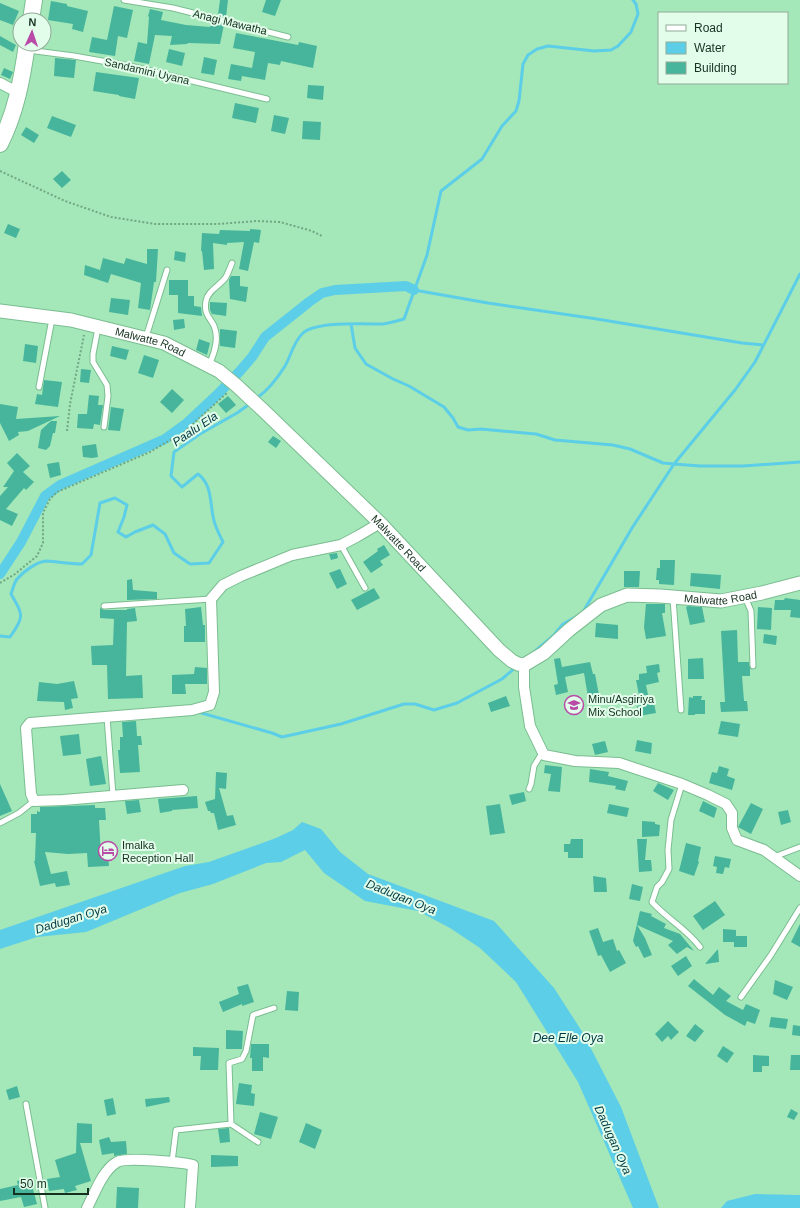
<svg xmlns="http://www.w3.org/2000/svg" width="800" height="1208" font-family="Arial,sans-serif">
  <rect width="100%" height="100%" fill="#a4e7b9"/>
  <!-- water -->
  <path fill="#5ccee7" d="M302,822l19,7 19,23 28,22 126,47 60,67 29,45 38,74 38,101h-26l-55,-126 -62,-100 -36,-34 -30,-20 -32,-17 -53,-10 -41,-28 -19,-23 -24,12 -15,1 -53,21 -33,9 -94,39 -49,5 -37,12v-19l185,-64 24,-4 67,-24 17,-8z
    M755,1194l45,1v13h-79l6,-7z"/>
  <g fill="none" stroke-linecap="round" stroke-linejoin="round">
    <!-- stream -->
    <path stroke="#5ccee7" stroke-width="3" d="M414,290l74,13 109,16 145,24 21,2
      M351,324l4,24 11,16 27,15 16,7 35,21 9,11 5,9 10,3 13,-1 55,5 19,6 58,5 17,4 33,14 11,1 26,2h43l57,-4
      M257,398c11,-8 20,-19 28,-32 6,-10 8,-23 17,-32 12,-13 63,-10 81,-10 7,-1 14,-3 21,-5l23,-64 14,-64 41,-32 20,-33 14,-15 3,-10 4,-37 5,-9 9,-6 11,-3 46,5 17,-1 7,-4 13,-14 7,-18 -2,-10 -3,-4
      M583,612l49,-84 42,-64 61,-74 20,-28 45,-88
      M0,636l10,1c15,-21 13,-22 1,-43 2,-5 3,-11 6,-15 6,-7 20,-18 30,-18 12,1 23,3 35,3l9,-9 9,-52 15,-5 12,7 -3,12 -6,15 8,5 9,-5 18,-7 12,9 9,19 16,11 19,-1 14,-21c-3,-6 -6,-12 -8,-18 -6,-17 -1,-38 -17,-50l-16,13 -11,-11 3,-24 26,-18 37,-21 14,-10
      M534,652l19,-16 10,-12 16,-9
      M198,712l74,21 10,4 59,-13 63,-20h11l19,6 23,-7 45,-24 14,-12"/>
    <!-- canal -->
    <path stroke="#5ccee7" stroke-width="10" d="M0,574l21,-32 24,-46 15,-11 105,-46 22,-16 31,-29 22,-23 12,-14 13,-20 44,-35 13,-9 13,-3 71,-4 8,4"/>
  </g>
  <!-- building -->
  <path fill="#46b59b" d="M220,0h8l-2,17 -8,-2z
    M266,0h15l-6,16 -13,-4z
    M51,1l16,3v2l21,5 -5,21 -11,-3 1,-5 -25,-4z
    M0,3l19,8 -6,14 -13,-5z
    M114,6l19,4 -6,28 -9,-2 -3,20 -26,-4 3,-15 15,3z
    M150,9l13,3 -2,8 25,5 24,2v-1h7v-3l7,2 -4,19 -32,-1 -1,1 -17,1 2,-9 -17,-1 -6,29 -15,-3 4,-19 9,2 2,-27 -1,-1z
    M236,33l62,12 1,-3 18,4 -4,22 -32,-7 -1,4 -12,-2 -3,17 -23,-4 -1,5 -13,-2 3,-15 21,4 3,-16 -22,-4z
    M0,36l16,9 -3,7 -13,-7z
    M169,49l16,4 -3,13 -16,-4z
    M204,57l13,3 -3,15 -13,-2z
    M55,58l21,2 -2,18 -20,-2z
    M4,68l9,4 -3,7 -9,-4z
    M96,72l43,6 -4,21 -16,-3v-1l-26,-4z
    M308,85l16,1 -1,14 -16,-2z
    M235,103l24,5 -3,15 -24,-5z
    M274,115l15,3 -4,16 -14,-3z
    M52,116l24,9 -5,12 -24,-9z
    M303,121l18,1 -1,18 -18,-1z
    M26,127l13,8 -5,8 -13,-8z
    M62,171l9,9 -9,8 -9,-9z
    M8,224l12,5 -4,9 -12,-5z
    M250,229l11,1 -2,13 -5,-1 -6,29 -9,-2 5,-27 -17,1v2l-14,-2 1,26 -10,1 -2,-19h-1l1,-18 17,1 1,-4 30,1z
    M147,249h11l-2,33h-2l-4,28 -12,-2 3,-25 -30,-9 -3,9 -24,-8 1,-10 15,5 3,-12 21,6 2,-6 21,6z
    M175,251l11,2 -1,9 -11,-2z
    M231,276h9v10l8,1 -2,15 -16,-3 -1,-19z
    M169,280h19v16h6v10l7,1 1,9 -24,-3v-18h-9z
    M111,298l19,2 -2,15 -19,-3z
    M210,302l17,1 -1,13 -14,-2 -2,-4z
    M184,319l1,9 -11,2 -1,-10z
    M220,329l17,2 -2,17 -15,-2z
    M199,339l11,4 -3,12 -11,-5z
    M25,344l13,2 -2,17 -13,-2z
    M112,346l17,4 -3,10 -16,-4z
    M144,355l15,5 -6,18 -15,-5z
    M81,369l10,1 -2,13 -9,-1z
    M44,380l18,2 -4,25 -23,-3 2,-10 5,1z
    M172,389l12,11 -12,13 -12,-11z
    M89,395l10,1 -1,9h5l-3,20 -6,-1 -1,5 -16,-1 1,-14h9z
    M228,396l8,9 -10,8 -8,-9z
    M0,404l18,3 -2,12 44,-3 -32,15 -10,1 1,3 -10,6 -9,-18z
    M111,407l13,2 -4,22 -12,-1z
    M51,421h6l-2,12h-2l-3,13 -4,4 -8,-2 3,-18z
    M273,436l8,5 -5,7 -8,-6z
    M96,444l2,13 -6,1 -9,-1 -1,-11z
    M17,453l13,13 -7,6 11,10 -8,8 -2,-2 -18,21 12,5 -6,12 -12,-6v-24l8,-9h-5l11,-16 -7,-8z
    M59,462l2,13 -11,3 -3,-14z
    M384,545l6,10 -10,6 3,4 -12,8 -8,-11 15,-11 -1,-2z
    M337,553l1,5 -7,2 -2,-6z
    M660,560h15l-1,25 -15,-1v-4h-3l1,-12h3z
    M340,569l7,15 -10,5 -8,-16z
    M624,571h16l-1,16h-15z
    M691,573l30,2 -1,14 -30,-3z
    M132,579l1,11 24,2v7l-30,1v-20z
    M374,588l6,10 -23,12 -6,-10z
    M785,598l15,2v18l-10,-1 1,-7h-17l1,-10h9z
    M646,604h19v9h-3l4,23 -20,3 -2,-12z
    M688,606l14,1 3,15 -15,3 -4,-18z
    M201,607l2,18h2v17h-21v-16h2l-1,-17z
    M758,607l14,1 -1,22 -14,-1z
    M100,608l4,2h23v-1l8,-1 2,13 -10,1 -1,54 16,-1 1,23 -35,1 -1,-34h-15l-1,-19 22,-1 1,-26 -14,-1z
    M596,623l22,2v14l-23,-2z
    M737,630l1,32h11l1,6v8h-8l2,25h3l1,10 -27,1 -1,-10h5l-4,-71z
    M764,634l13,2 -1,9 -13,-2z
    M560,658l2,9 28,-5 3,12h2l4,21 -11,2 -4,-24 -19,4 3,15 -12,3 -2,-10 4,-1 -4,-25z
    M703,658l1,21h-16v-20z
    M659,664l1,8 -3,1 2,9 -13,3 4,19 4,-1 2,10 -17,3 -2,-10 4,-1 -5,-25h3v-6l8,-1 -1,-7z
    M195,667l12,1v16h-22l1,10h-14v-19l22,-1z
    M74,681l4,17 -7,1 2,9 -8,2 -1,-8 -27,-1 2,-19 18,2z
    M506,696l4,10 -19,6 -3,-9z
    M693,696h9l-1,4h4v14h-10v1h-7l1,-18 4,1z
    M136,721l1,15h4l1,9h-4l2,27 -20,1 -2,-23h2v-13h3l-1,-15z
    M721,721l19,3 -2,13 -20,-3z
    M79,734l2,20 -18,2 -3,-20z
    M637,740l15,3 -1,11 -16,-3z
    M605,741l3,11 -13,3 -3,-11z
    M101,756l5,28 -16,2 -4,-27z
    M545,765l17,2 -2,25 -12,-1 3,-17 -7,-1z
    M719,766l10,3 -2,7 8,3 -3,11 -23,-7 3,-11 5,1z
    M590,769l19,3 -1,4 20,5 -3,10 -10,-2 1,-3 -27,-4z
    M216,772l11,1 -1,16 -7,-1 8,28 6,-1 3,10 -18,5 -4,-17h-3l-1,-2h-2l-3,-9 10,-3z
    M658,783l16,7 -6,10 -15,-9z
    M0,784l12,27 -12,5z
    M524,792l2,9 -14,4 -3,-10z
    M197,796l1,12 -26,2v1l-12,2 -2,-14z
    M139,800l2,12 -14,2 -2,-13z
    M703,801l14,7 -3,10 -15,-7z
    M751,803l12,6 -12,25 -13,-7z
    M500,804l5,29 -15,2 -4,-29z
    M609,804l20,4 -2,9 -20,-4z
    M95,805v3h10l1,12h-7l2,36h7l1,10 -21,1 -1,-14 -19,1 -23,-2 6,22 16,-3 3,14 -14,2 -1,-4 -15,3 -6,-25h1l1,-28h-5v-19h6v-3l3,1v-5z
    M788,810l3,12 -10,3 -3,-13z
    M642,821l13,1v2l5,1 -1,11 -17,1z
    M571,839h12v19h-15v-6h-4v-8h6z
    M637,839h10l-2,21h6l1,11 -13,1z
    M686,843l15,4 -3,14 1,1 -5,14 -15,-5z
    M715,856l16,3 -2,9 -4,-1 -2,7 -7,-1 1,-6 -4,-1z
    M593,876l13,2 1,14h-13z
    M632,884l11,3 -3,14 -11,-2z
    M715,901l10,14 -22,15 -10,-14z
    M640,911l12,3 -1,2 15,8 -2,4 16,6 14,17 -7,-4 -10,7 -9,-9 5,-4 -36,-16 8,13 7,17 -8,3 -6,-12 -2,1 -3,-6z
    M800,924v23l-9,-5z
    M598,928l5,14 10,-3 4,12 2,-1 7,13 -16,9 -9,-17 -3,1 -9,-25z
    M723,929l13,1v6h11v11h-13v-5h-11z
    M718,949l1,13 -14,2z
    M686,956l6,10 -14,10 -7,-10z
    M694,979l19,16 6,-8 12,9 -5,5 17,9 3,-6 14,6 -5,14 -8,-3 -2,5 -20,-11 -37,-29z
    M775,980l18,7 -6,13 -14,-6z
    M248,984l6,18 -12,4v-2l-19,8 -4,-10 20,-8 -2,-7z
    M287,991l12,1 -1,19 -13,-1z
    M771,1017l17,2 -2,10 -17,-2z
    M668,1021l11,11 -8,8 -3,-4 -6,6 -7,-8z
    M695,1024l9,7 -9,11 -9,-6z
    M793,1025l7,1v10l-8,-1z
    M226,1030l17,1 -1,18h-16z
    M251,1044h18v14l-6,-1v14h-11v-13h-2z
    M723,1046l11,7 -7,10 -10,-7z
    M193,1047l26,1 -1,22h-18l1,-14h-8z
    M753,1055l16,1v10h-7v6h-9z
    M791,1055h9v15h-10z
    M239,1083l13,2 -1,8 4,1 -1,12 -18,-2z
    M17,1086l3,11 -11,3 -3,-10z
    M169,1097l1,5 -24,5 -1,-8z
    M113,1098l3,16 -9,2 -3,-16z
    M791,1109l7,4 -4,7 -7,-3z
    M260,1112l18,5 -7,22 -17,-5z
    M77,1123l15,1v19h-12l11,38 -16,5 2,4 -12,3 -1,-4 -15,2 -2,-12 13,-2 -5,-17 21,-7z
    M306,1123l16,7 -7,19 -16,-7z
    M229,1128l1,14 -10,1 -2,-14z
    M109,1137l2,5 15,-1 1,13 -13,2v-3l-12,2 -3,-15z
    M211,1155l27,1v10l-27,1z
    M30,1178l7,26 -13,3 -3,-10 -21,4v-12l18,-4 -1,-4z
    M117,1187l22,1 -1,20h-22z"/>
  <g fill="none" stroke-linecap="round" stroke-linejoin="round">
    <defs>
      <path id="service" d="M124,0l49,8 115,29
        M28,50l46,6 56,10 137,33
        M98,328l-5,26v8l14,23 1,11 -4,31
        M146,337l21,-67
        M209,365c5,-11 10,-24 6,-36 -2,-10 -12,-12 -9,-28 2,-11 14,-15 20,-24 2,-4 4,-9 6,-14
        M39,387l13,-68
        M341,545l24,43
        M745,597l6,14 2,55
        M673,598l8,112
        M104,606l107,-7
        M107,717l6,78
        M682,784l-11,36 -3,30 1,19 -7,13 -5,5 -5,15c15,17 35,27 48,45
        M529,789l2,-5 3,-18 8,-13
        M0,823l19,-10 15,-12
        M774,857l26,-10
        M741,997l30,-42 29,-47
        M26,1104l19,104
        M231,1124l27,18
        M172,1162l4,-32 55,-6 -2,-61 13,-4 4,-8 7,-36 21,-7"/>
      <path id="minor" d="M0,83l19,10
        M524,665v22l6,39 14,29 31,6 44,2 63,21 26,11 18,9 6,9v15l5,12 27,10 36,26
        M183,790l-120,10 -29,1 -3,-7 -5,-66 4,-5 162,-13 18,-5 4,-13 -3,-93 12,-14 18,-9 51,-21 49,-10 17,-9 22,-13
        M87,1208c8,-15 15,-37 30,-46 9,-5 64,0 76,3l-3,43"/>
      <g id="tertiary">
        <path id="s1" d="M0,311l71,9 93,23 55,28 17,14 28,26 116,112 119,127 13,11 6,3 6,1 20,-12 25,-23 32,-25 26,-10 33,1 61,5 41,-8 38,-10"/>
      </g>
      <path id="primary" d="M31,20l3,-20
        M0,144c16,-32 22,-65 27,-100"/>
    </defs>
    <!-- service casing -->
    <use href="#service" stroke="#7bbd91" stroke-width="7"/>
    <!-- minor casing -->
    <use href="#minor" stroke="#7bbd91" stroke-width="12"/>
    <!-- tertiary casing -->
    <use href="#tertiary" stroke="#7bbd91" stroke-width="15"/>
    <!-- primary casing -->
    <use href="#primary" stroke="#7bbd91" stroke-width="18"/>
    <!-- path -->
    <path stroke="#72a783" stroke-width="2" stroke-dasharray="2 2" stroke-linecap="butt" d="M0,171l65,30 46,16 44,7h63l39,-3 23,1 32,9 10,5
      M67,431l3,-27 14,-69
      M0,583l15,-9 22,-18 6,-13v-30l7,-14 7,-7 93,-40 34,-20 43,-39"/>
    <!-- service -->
    <use href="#service" stroke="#fff" stroke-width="5"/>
    <!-- minor -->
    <use href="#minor" stroke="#fff" stroke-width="10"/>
    <!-- tertiary -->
    <use href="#tertiary" stroke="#fff" stroke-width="13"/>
    <!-- primary -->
    <use href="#primary" stroke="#fff" stroke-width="16"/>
  </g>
  <!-- icons -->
  <defs>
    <symbol id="school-ring" viewBox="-11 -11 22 22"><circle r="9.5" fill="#e3fdeb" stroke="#b94aa7" stroke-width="1.5"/><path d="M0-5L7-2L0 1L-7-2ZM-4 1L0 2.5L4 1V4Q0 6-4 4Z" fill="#b94aa7"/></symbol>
    <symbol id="hotel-ring" viewBox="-11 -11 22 22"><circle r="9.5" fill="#e3fdeb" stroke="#b94aa7" stroke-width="1.5"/><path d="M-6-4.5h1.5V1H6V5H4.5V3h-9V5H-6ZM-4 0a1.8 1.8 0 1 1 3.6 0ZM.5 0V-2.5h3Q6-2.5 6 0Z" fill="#b94aa7"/></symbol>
  </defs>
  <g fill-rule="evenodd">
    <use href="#school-ring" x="563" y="694" width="22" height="22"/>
    <use href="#hotel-ring" x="97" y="840" width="22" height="22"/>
  </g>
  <g text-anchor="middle" stroke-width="4" stroke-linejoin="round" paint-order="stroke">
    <!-- street labels -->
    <g font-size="11" fill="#15311f" stroke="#e3fdeb">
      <text transform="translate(230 22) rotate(14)" y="4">Anagi Mawatha</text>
      <text transform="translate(147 71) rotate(13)" y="4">Sandamini Uyana</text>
      <text dy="4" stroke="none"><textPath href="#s1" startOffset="154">Malwatte Road</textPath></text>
      <text dy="4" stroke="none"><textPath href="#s1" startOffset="478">Malwatte Road</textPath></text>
      <text dy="4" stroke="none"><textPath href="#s1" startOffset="874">Malwatte Road</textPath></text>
    </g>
    <!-- poi labels -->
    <g font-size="11" fill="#15311f" stroke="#e3fdeb" text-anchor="start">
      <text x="588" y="703">Minu/Asgiriya<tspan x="588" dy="13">Mix School</tspan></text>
      <text x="122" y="849">Imalka<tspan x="122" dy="13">Reception Hall</tspan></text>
    </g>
    <!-- water labels -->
    <g font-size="12" font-style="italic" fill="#003843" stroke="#e3fdeb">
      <text transform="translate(195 429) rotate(-34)" y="4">Paalu Ela</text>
      <text transform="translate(401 897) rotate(22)" y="4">Dadugan Oya</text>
      <text transform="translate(71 919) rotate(-17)" y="4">Dadugan Oya</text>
      <text x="568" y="1042">Dee Elle Oya</text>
      <text transform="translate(613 1140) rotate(66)" y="4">Dadugan Oya</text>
    </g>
  </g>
  <!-- legend -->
  <rect x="658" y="12" width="130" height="72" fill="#e3fdeb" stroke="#91ab99"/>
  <rect x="666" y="25" width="20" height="6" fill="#ffffff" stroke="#91ab99"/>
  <text x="694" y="32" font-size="12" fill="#15311f">Road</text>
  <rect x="666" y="42" width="20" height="12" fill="#5ccee7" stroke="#91ab99"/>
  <text x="694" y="52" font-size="12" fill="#15311f">Water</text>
  <rect x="666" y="62" width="20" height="12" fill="#46b59b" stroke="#91ab99"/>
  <text x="694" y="72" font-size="12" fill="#15311f">Building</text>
  <!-- north arrow -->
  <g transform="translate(32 32) rotate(3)"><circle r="19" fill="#e3fdeb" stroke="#91ab99"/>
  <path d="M0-3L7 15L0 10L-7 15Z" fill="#b94aa7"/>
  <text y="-6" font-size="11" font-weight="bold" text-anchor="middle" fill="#15311f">N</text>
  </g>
  <!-- scale -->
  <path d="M14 1188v6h74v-6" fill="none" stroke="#15311f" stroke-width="2"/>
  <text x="20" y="1188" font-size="12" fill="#15311f" stroke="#e3fdeb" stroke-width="3" paint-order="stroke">50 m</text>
</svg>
